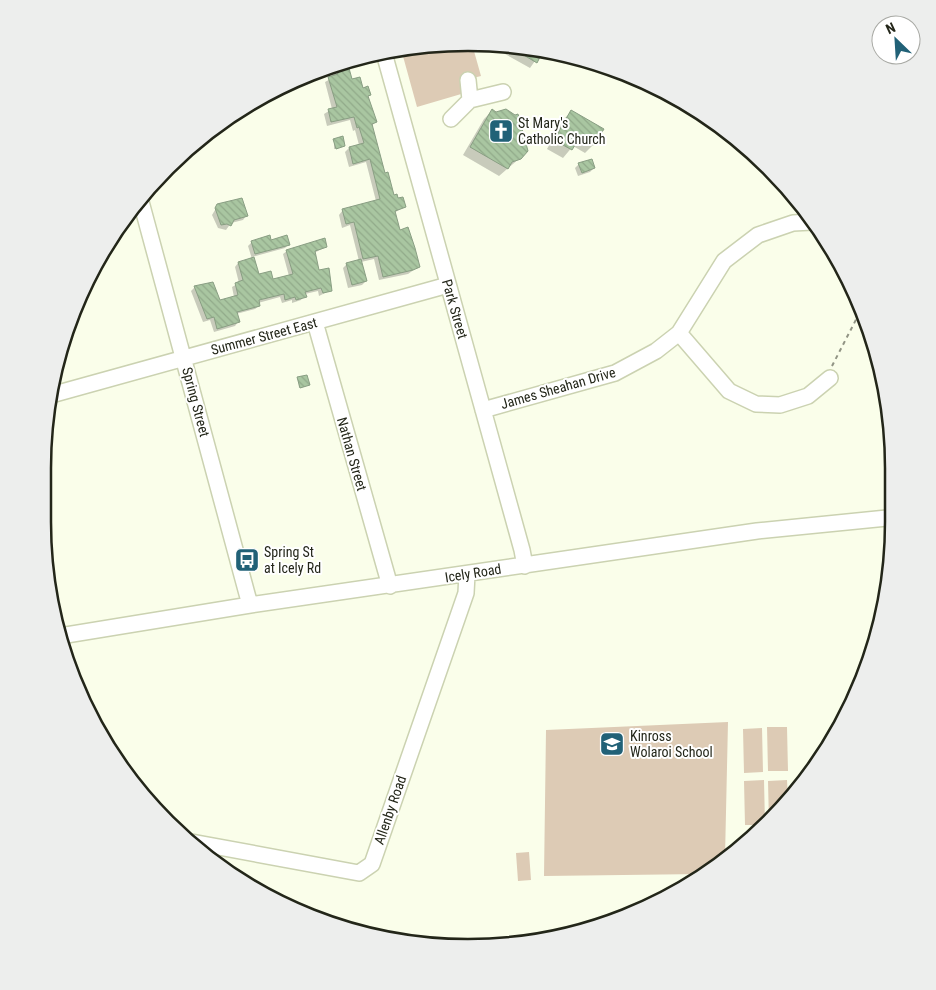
<svg xmlns="http://www.w3.org/2000/svg" width="936" height="990" font-family="'Roboto Condensed',sans-serif">
  <defs>
    <pattern id="building-back-hatch" width="6" height="6" patternUnits="userSpaceOnUse" patternTransform="scale(1.25)"><rect width="6" height="6" fill="#a9c6a1"/><path d="M-1 5l2 2M0 0l6 6M5-1l2 2" fill="none" stroke="#91aa8a"/></pattern>
  </defs>
  <rect width="100%" height="100%" fill="#fafeea"/>
  <!-- park -->
  <path fill="#ddcbb5" d="M472,44l9,32 -16,4 3,12 -51,15 -16,-58 12,-3z
    M728,722l-3,135 -23,17 -158,2 2,-146z
    M767,727h20l1,44h-20z
    M762,728l1,44 -19,1 -1,-44z
    M764,780l1,45h-20l-1,-44z
    M787,780l1,20 -19,23 -1,-42z
    M529,852l2,28 -13,1 -2,-28z"/>
  <!-- shadow -->
  <path fill="#0003" d="M496,43l46,8 -12,17 -43,-24z
    M548,52l26,4 -7,7z
    M336,65l34,30 -3,2 9,25 -5,4 13,49 9,22 11,10 -10,6 5,18 19,36 -10,7 -29,6 -5,-21 -13,3 5,19 -4,4 -14,3 -5,-20 4,-4 12,-3 -9,-36 -8,3 -3,-13 4,-5 33,-9 -10,-39 -17,5 -4,-15 4,-4 10,-3 -4,-15 -2,1 -3,-11 -23,6 -3,-12 8,-5 -7,-27 9,-5 -2,-8z
    M492,111l28,47 -21,18 -36,-21 21,-36z
    M571,112l31,17 -9,16 -8,8 -12,-7 -10,12 -16,-9 16,-29z
    M334,140l10,6 -10,3z
    M579,164l15,4 -4,4 -12,4 -3,-8z
    M218,205l28,11 -3,4 -12,3 -5,7 -8,-2 -6,-13z
    M270,241l19,3 -4,4 -33,9 6,19 14,5 17,-5 -6,-22 4,-3 39,-4 -12,6 4,19 13,18 -12,6 -1,-5 -13,3 -4,6 -9,3v-3l-10,3 -2,-6 -22,6 1,3 -4,3 -19,5 2,8 -3,4 -21,6 -4,-12 -7,2 -12,-31 4,-4 24,14 15,-4 -2,-10 7,-4 -4,-16 3,-4 14,-4 -4,-13 4,-4z
    M298,379l11,6 -10,3z"/>
  <!-- building -->
  <path fill="url(#building-back-hatch)" stroke="#899e83" d="M507,45l36,6 -6,12z
    M347,61l5,18 8,-2 3,11 5,-2 3,9 -3,1 9,26 -5,2 13,49 3,-1 6,23 3,-1 1,4 5,-1 3,10 -11,4 5,19 8,-3 7,21 5,19 -7,3 -30,7 -5,-21 -15,3 -9,-37 -8,2 -4,-15 38,-10 -10,-40 -17,5 -4,-17 15,-4 -5,-16 -2,1 -3,-11 -23,5 -3,-13 9,-2 -9,-30 10,-3 -3,-10z
    M492,109l4,3 10,-3 9,6 3,-1 10,37 -7,8 -9,3 -4,7 -38,-22z
    M571,110l33,19 -10,16 -14,-8 -8,13 -18,-10z
    M343,136l2,10 -9,3 -3,-10z
    M592,159l3,9 -13,5 -4,-10z
    M242,198l6,18 -14,4 -3,6 -4,-2 -6,1 -6,-17 2,-4z
    M270,235l1,5 16,-5 3,10 -35,9 -4,-13z
    M325,238l2,9 -12,4 4,19 10,-2 3,23 -9,2 -2,-5 -16,4 2,5 -11,3 -1,-3 -10,3 -1,-6 -25,6 1,6 -23,6 3,10 -23,7 -3,-12 -7,2 -13,-33 19,-4 7,18 18,-5 -3,-12 8,-3 -5,-18 16,-5 5,17 12,-3 2,8 20,-5 -7,-24z
    M361,259l6,22 -15,4 -6,-22z
    M307,375l3,10 -10,3 -3,-11z"/>
  <g fill="none" stroke-linecap="round" stroke-linejoin="round">
    <defs>
      <path id="minor" d="M384,53l138,497 3,16
        M470,100l33,-8
        M451,119l19,-19 -2,-20
        M140,198l110,407
        M315,322l75,264
        M679,333l50,58 27,13 24,1 28,-9 22,-18
        M51,395l397,-110
        M483,410l132,-37 41,-22 23,-18 45,-72 34,-26 35,-12 19,-1
        M60,636l190,-31 507,-74 130,-13
        M186,841l173,32 13,-9 94,-271 1,-19"/>
    </defs>
    <!-- minor casing -->
    <use href="#minor" stroke="#cbd2b1" stroke-width="18"/>
    <!-- path -->
    <path stroke="#919484" stroke-width="2" stroke-dasharray="4 4" stroke-linecap="butt" d="M832,366l29,-56"/>
    <!-- minor -->
    <use href="#minor" stroke="#fff" stroke-width="15"/>
  </g>
  <!-- icons -->
  <defs>
    <symbol id="church-square" viewBox="-11 -11 22 22"><rect x="-9" y="-9" width="18" height="18" rx="4" fill="#216177" stroke="#fff"/><path d="M-1.2-6h2.4v3.5h3.3v2.4h-3.3V6h-2.4V-.1h-3.3v-2.4h3.3Z" fill="#fff"/></symbol>
    <symbol id="bus-square" viewBox="-11 -11 22 22"><rect x="-9" y="-9" width="18" height="18" rx="4" fill="#216177" stroke="#fff"/><path d="M-5-6H5V4H4V6H2V4H-2V6H-4V4H-5ZM-3.5-4V0h7V-4ZM-3.5 1.2v1.5H-2V1.2ZM2 1.2v1.5H3.5V1.2Z" fill="#fff"/></symbol>
    <symbol id="school-square" viewBox="-11 -11 22 22"><rect x="-9" y="-9" width="18" height="18" rx="4" fill="#216177" stroke="#fff"/><path d="M0-5L7-2L0 1L-7-2ZM-4 1L0 2.5L4 1V4Q0 6-4 4Z" fill="#fff"/></symbol>
  </defs>
  <g fill-rule="evenodd">
    <use href="#church-square" x="487" y="117" width="28" height="28"/>
    <use href="#bus-square" x="233" y="546" width="28" height="28"/>
    <use href="#school-square" x="598" y="730" width="28" height="28"/>
  </g>
  <g text-anchor="middle" stroke-width="4" stroke-linejoin="round" paint-order="stroke">
    <!-- poi labels -->
    <g font-size="14" fill="#232619" stroke="#fff" text-anchor="start">
      <text x="518" y="128">St Mary's<tspan x="518" dy="16">Catholic Church</tspan></text>
      <text x="264" y="557">Spring St<tspan x="264" dy="16">at Icely Rd</tspan></text>
      <text x="630" y="741">Kinross<tspan x="630" dy="16">Wolaroi School</tspan></text>
    </g>
    <!-- street labels -->
    <g font-size="14" fill="#232619" stroke="#fff">
      <text transform="translate(455 309) rotate(74)" y="5">Park Street</text>
      <text transform="translate(264 336) rotate(-15)" y="5">Summer Street East</text>
      <text transform="translate(558 388) rotate(-16)" y="5">James Sheahan Drive</text>
      <text transform="translate(196 402) rotate(75)" y="5">Spring Street</text>
      <text transform="translate(352 454) rotate(74)" y="5">Nathan Street</text>
      <text transform="translate(473 573) rotate(-9)" y="5">Icely Road</text>
      <text transform="translate(390 810) rotate(-71)" y="5">Allenby Road</text>
    </g>
  </g>
  <!-- crop -->
  <path d="M0 0H936V990H0ZM468 51H468A417 417 0 0 1 885 468V522A417 417 0 0 1 468 939H468A417 417 0 0 1 51 522V468A417 417 0 0 1 468 51Z" fill="#edeeed" fill-rule="evenodd"/>
  <path fill="none" stroke="#232619" stroke-width="2.5" d="M468 51H468A417 417 0 0 1 885 468V522A417 417 0 0 1 468 939H468A417 417 0 0 1 51 522V468A417 417 0 0 1 468 51Z"/>
  <!-- north arrow -->
  <g transform="translate(896 40) rotate(335)"><circle r="24" fill="#ffffff" stroke="#a7a8a3"/>
  <path d="M0-4L9 19L0 12L-9 19Z" fill="#216177"/>
  <text y="-8" font-size="14" font-weight="bold" text-anchor="middle" fill="#232619">N</text>
  </g>
</svg>
